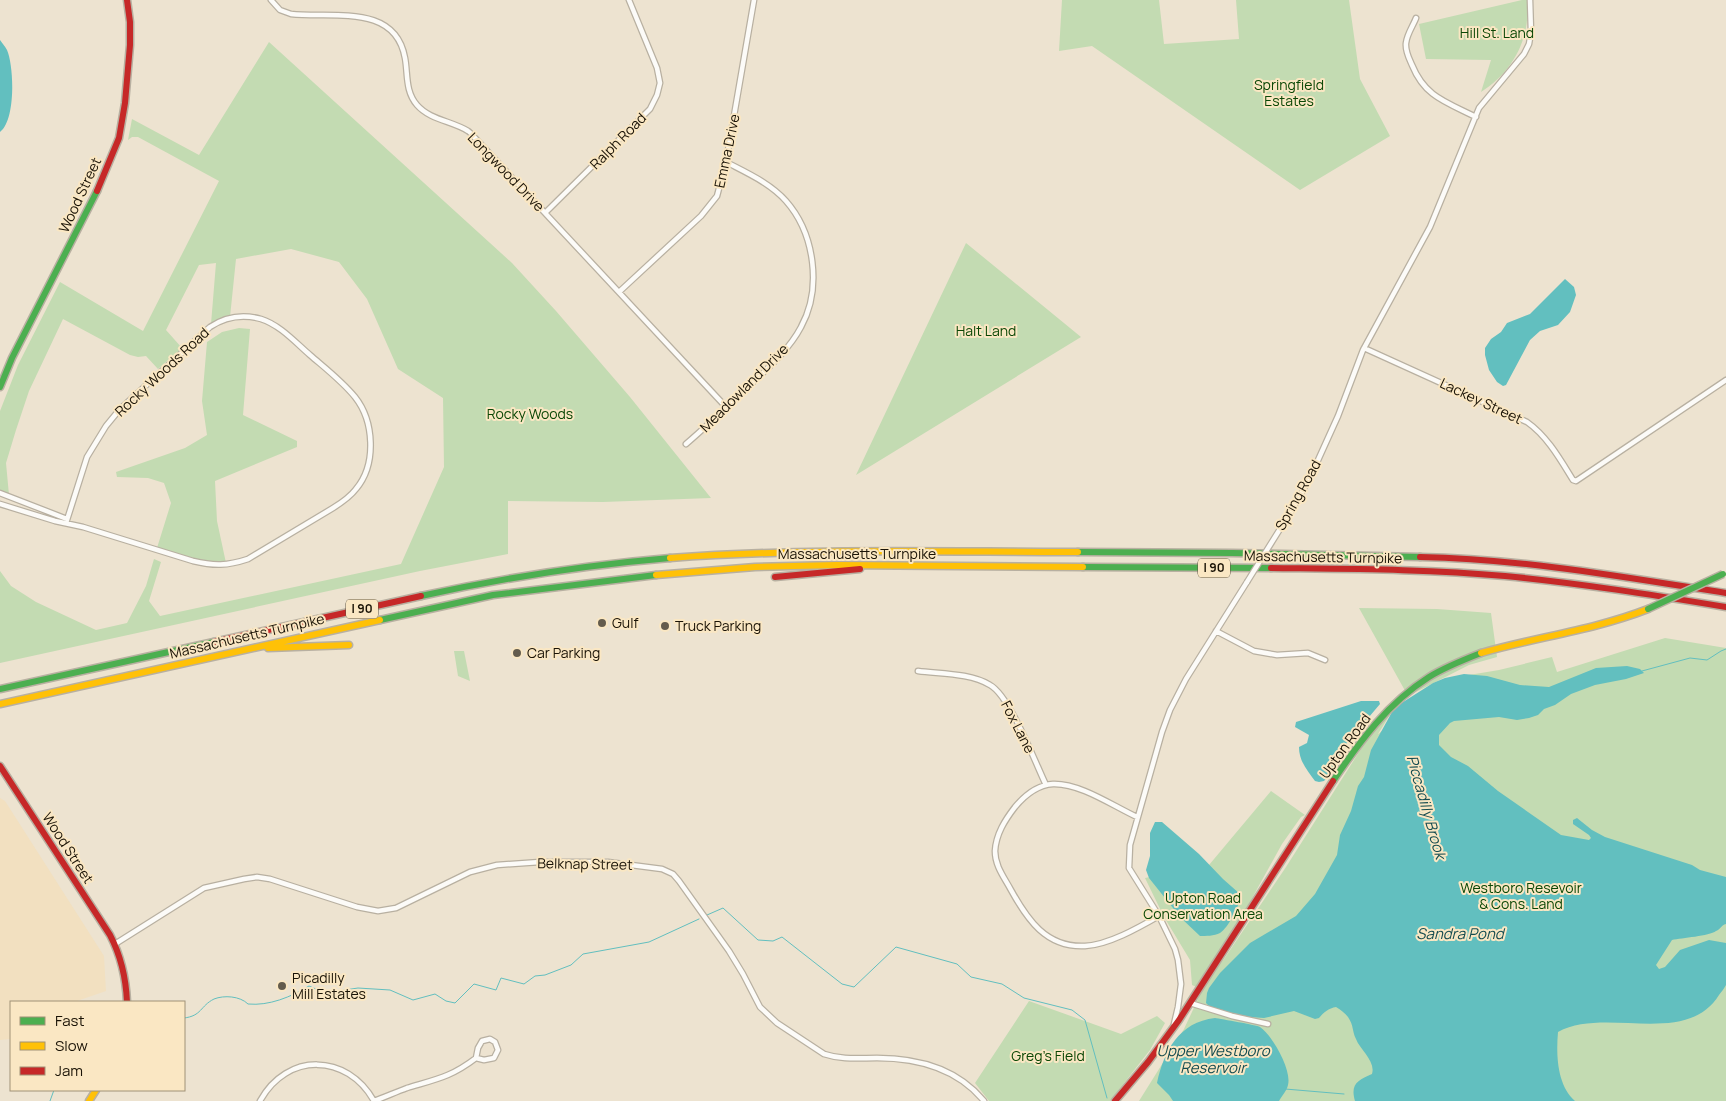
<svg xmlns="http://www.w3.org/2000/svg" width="1726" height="1101" font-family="Manrope,sans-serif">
  <rect width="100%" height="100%" fill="#ede3d0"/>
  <!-- built -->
  <path fill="#f2e0c0" d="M0,798l5,3 99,155 2,35 -32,11h-63v37l-11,1z"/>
  <!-- green -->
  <path fill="#c3dbb2" d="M1062,0h97l5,44 75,-5 -3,-39h113l11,79 30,57 -90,54 -208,-144 -33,5z
    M1522,0h5c4,38 -14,72 -46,92l10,-32 -65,-1 -7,-35z
    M269,42l243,221 44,48 74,86 81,101 -108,4 -95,-1v53l-88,17 -420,92v-92l11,15 25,16 60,28 31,-7 19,-37 8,-27 7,3 -12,39 11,15 241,-52 43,-97 -1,-69 -45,-29 -31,-70 -28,-37 -48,-13 -55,10 -6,58 -19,7 5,-61 -17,2 -33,65 16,18 -24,21 -12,-13 -8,1 -8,-2 -67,-36 -34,72 -13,39 -10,33 3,32 -9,-5v-79l18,-46 42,-83 83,49 76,-150 -81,-44h-6l-4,3 4,-21 67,36z
    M966,243l115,94 -225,138z
    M239,328l11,1 -7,86 54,26v6l-82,34 2,40 9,42 -18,1 -51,-16 14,-45 -7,-20 -16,-5 -31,-1 -1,-5 69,-24 22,-13 -5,-34 5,-59 15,-10z
    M1359,608l78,1 54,4 6,44 -28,8 -61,31z
    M1665,638l61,10v453h-587l45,-72 22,-47 -5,7 -9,-4 -2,-25 -26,-43 -19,-39 64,-13 62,-74 34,24 -4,2 -19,27 -74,134 16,-19 62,-92 73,-115 20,-28 12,-11 -13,21 73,-56 48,-8 53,-13 5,15z
    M454,651h10l6,30 -12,-5z
    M1029,1001l92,33 36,-18 8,7 -15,27 -40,51h-121l-14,-18z"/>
  <!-- water -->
  <path fill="#62bfbf" d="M0,40c2,3 5,6 7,10 7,16 9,70 -7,82z
    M1565,279l9,8 2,8 -6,17 -12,13 -18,6 -10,9 -24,45 -3,1 -6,-4 -8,-12 -4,-15v-7l6,-9 10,-7 6,-9 23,-9z
    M1627,666l13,3 4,4 -18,6 -31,6 -24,9 -16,11 -11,4 -6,6 -9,3 -12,2 -18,-3 -45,4 -4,2 -11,12v10l12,12 17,9 30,25 63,44 28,5 2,-2 -2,-3 -16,-11v-4l4,-2 15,12 13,7 87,28 8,5 26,7v47c-5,1 -5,5 -10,7 -7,5 -34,7 -44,9l-16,25 3,4 6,-2 15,-17 29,-10 17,3c0,10 0,34 0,42 -2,4 -5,7 -7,10 -33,53 -114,11 -161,37 -2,23 -1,53 17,69h-220c-5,-17 3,-21 17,-27 4,-13 -12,-24 -16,-35 -4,-8 -2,-13 -8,-22 -3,-4 -7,-7 -12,-10 -7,1 -13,6 -17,11l-4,1 -21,-8 -30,7 -14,-1 -38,-8 -6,-6 1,-10 2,-5 11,-15 30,-30 46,-27 19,-22 22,-39 3,-20 11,-24 7,-25 6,-9 7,-27 21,-38 8,-8 33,-21 12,-5 19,-4 23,2 33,9 29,2 47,-19z
    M1361,701h18l1,3 -33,39 -16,30 -7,8 -5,1 -4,-1c-8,-11 -16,-20 -16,-34l8,-4 2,-8 -14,-8 1,-5z
    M1155,822h7l37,32 24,25 17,15c1,10 -11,33 -20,39 -6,3 -14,3 -20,3l-19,-18 -32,-40 -3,-8 4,-14v-23z
    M1215,1018c6,1 42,7 45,9 12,8 32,43 28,58 -1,5 -6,11 -9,16h-106l-4,-6 -12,-12c7,-32 22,-61 58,-65z"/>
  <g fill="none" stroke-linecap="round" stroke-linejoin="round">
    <!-- stream -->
    <path stroke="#62bfbf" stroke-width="1" d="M1642,671l48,-13 17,2 14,-9 5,-2
      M707,915l16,-7 35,32 15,1 9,-4 60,47 12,3 42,-40 61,17 14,13 31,7 22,14 48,12 13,10 22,78
      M184,1018c18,-2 16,-12 30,-19 10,-4 26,-3 34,5 21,2 43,-7 61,-18l16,7 33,-5 32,2 23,10 22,-6 11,7 9,2 19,-19 22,6 5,-12 23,6 11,-8 10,-1 26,-10 12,-11 66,-12 50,-23
      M1285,1089l59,5
      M50,1101l4,-11"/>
    <defs>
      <path id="street" d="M271,0l9,10 11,4c39,5 104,-12 114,44 3,16 0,33 12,47 13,15 35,16 51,26 3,2 6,6 8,8l250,268
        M1416,18c-3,8 -9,16 -10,25 -1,8 3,15 6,22 13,32 34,37 64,52
        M545,213l105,-104 7,-14 3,-12 -3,-15 -28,-68
        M619,292l82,-76 16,-20 9,-34 28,-162
        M1364,348l163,74c20,14 33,37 46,58l3,1 150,-101
        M686,444c21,-18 42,-38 62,-57 19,-18 41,-37 53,-60 21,-38 14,-93 -15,-126 -16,-18 -39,-28 -60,-39
        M0,493l67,26
        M0,504l55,17 28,6 110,34c21,5 34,5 55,-2l85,-51c8,-5 17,-11 23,-19 21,-25 18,-68 -1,-92 -13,-16 -30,-29 -45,-42 -15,-13 -30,-30 -49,-36 -18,-5 -36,-2 -51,8l-90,82 -14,17 -19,31 -21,66
        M1280,529l18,-29 16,-31 24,-53 25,-66 67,-123 49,-119 45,-54 5,-10 2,-12 -1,-32
        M1216,631l38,20 23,4 31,-2 17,7
        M918,671c23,3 52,2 72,14 20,11 45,77 56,100
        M1137,817c-24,-11 -57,-34 -84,-33 -16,1 -28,11 -38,23 -10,13 -19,27 -20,44 0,15 9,26 16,39 16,29 35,58 74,56 23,-1 53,-18 74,-30
        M115,944l89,-56 40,-9 13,-2 13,2 87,28 21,4 18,-3 74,-36 27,-7 43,-3h68l54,7 11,5 6,7 50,70 14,23 17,33 17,16 47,31c18,6 35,4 53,4 41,0 80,10 107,43
        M1190,1003l42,13 36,8
        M1174,1024l4,-17 3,-23 -3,-24 -3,-11 -16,-33 -30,-48 1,-23 32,-113 8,-22 16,-31 61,-97
        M260,1101c27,-49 87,-48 114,0
        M374,1101c11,-4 22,-9 33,-13 30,-9 44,-11 69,-30l8,2 10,-2 4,-8 -3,-8 -5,-3 -8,2 -4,7 -2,10"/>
      <path id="fast" d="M0,387l12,-29 85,-167
        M1078,552l154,1 188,4
        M1083,567l188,1
        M421,596c82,-18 165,-31 249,-38
        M380,620l113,-25 163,-20
        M0,689l214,-47
        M1333,781c27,-40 55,-78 96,-104 16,-10 34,-17 52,-24"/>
      <path id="slow" d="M670,558c136,-10 272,-6 408,-6
        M656,575l99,-8 82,-2 246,2
        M268,648l81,-3
        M1481,653c56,-16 113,-23 167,-44
        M0,704l380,-84
        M89,1101l7,-11"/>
      <path id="jam" d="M97,191l22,-53 6,-35 5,-58v-23l-3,-22
        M1420,557c103,2 204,20 306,36
        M1271,568c78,1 156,1 234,8 74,7 148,19 221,31
        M775,577l85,-8
        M214,642l207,-46
        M0,766l110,169c11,21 16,43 17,67
        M1115,1101l33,-39 31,-42 154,-239"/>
    </defs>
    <!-- street casing -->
    <use href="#street" stroke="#b8b0a1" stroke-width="7"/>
    <!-- fast casing -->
    <use href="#fast" stroke="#b8b0a1" stroke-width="9"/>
    <!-- slow casing -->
    <use href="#slow" stroke="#b8b0a1" stroke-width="9"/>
    <!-- jam casing -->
    <use href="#jam" stroke="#b8b0a1" stroke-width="9"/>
    <!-- street -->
    <use href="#street" stroke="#fcfbf8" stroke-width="4.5"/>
    <!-- fast -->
    <use href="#fast" stroke="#4caf50" stroke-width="6"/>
    <!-- slow -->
    <use href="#slow" stroke="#ffc107" stroke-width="6"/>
    <!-- jam -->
    <use href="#jam" stroke="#c62828" stroke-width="6"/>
    <defs>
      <path id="street-bridge" d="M1247,582l33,-53"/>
      <path id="fast-bridge" d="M1648,609l75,-35"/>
    </defs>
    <!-- street-bridge casing -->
    <use href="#street-bridge" stroke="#b8b0a1" stroke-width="7" stroke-linecap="butt"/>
    <!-- fast-bridge casing -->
    <use href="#fast-bridge" stroke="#b8b0a1" stroke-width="9" stroke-linecap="butt"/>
    <!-- street-bridge -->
    <use href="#street-bridge" stroke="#fcfbf8" stroke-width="4.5"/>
    <!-- fast-bridge -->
    <use href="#fast-bridge" stroke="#4caf50" stroke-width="6"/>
  </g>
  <!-- markers -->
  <g fill="#645c4d" stroke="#fae7c3" stroke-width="2">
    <circle cx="602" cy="623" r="5"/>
    <circle cx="665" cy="626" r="5"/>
    <circle cx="517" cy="653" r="5"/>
    <circle cx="282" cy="986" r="5"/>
  </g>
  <g text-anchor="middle" stroke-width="4" stroke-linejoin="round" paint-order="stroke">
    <!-- shield labels -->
    <g fill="#fae7c3" stroke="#5d533f" stroke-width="1">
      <rect x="1198" y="558.5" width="32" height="19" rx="4"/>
      <rect x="346" y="599.5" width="32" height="19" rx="4"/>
    </g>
    <g font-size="12" font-weight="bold" fill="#1a1306">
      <text x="1214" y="572">I 90</text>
      <text x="362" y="613">I 90</text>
    </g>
    <!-- park labels -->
    <g font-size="14" fill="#0a4705" stroke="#fae7c3">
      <text x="1497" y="38">Hill St. Land</text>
      <text x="1289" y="90">Springfield<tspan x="1289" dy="16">Estates</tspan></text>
      <text x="986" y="336">Halt Land</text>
      <text x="530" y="419">Rocky Woods</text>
      <text x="1521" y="893">Westboro Resevoir<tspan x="1521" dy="16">&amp; Cons. Land</tspan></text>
      <text x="1203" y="903">Upton Road<tspan x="1203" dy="16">Conservation Area</tspan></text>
      <text x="1048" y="1061">Greg's Field</text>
    </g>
    <!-- street labels -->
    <g font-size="14" fill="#1a1306" stroke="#fae7c3">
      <text transform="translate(618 141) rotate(-45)" y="5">Ralph Road</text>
      <text transform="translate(727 151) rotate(-78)" y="5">Emma Drive</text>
      <text transform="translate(506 172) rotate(46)" y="5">Longwood Drive</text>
      <text transform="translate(80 195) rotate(-65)" y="5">Wood Street</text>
      <text transform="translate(162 372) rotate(-43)" y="5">Rocky Woods Road</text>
      <text transform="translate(744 388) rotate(-45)" y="5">Meadowland Drive</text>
      <text transform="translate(1481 401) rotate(25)" y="5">Lackey Street</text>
      <text transform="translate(1298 495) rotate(-61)" y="5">Spring Road</text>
      <text x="857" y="559">Massachusetts Turnpike</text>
      <text transform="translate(1323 557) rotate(1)" y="5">Massachusetts Turnpike</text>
      <text transform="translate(247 636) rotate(-13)" y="5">Massachusetts Turnpike</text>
      <text transform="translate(1018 727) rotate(63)" y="5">Fox Lane</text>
      <text transform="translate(1345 746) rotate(-54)" y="5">Upton Road</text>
      <text transform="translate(68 848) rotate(57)" y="5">Wood Street</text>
      <text transform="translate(585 864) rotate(1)" y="5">Belknap Street</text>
    </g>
    <!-- poi labels -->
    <g font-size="14" fill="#1a1306" stroke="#fae7c3" text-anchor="start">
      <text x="612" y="628">Gulf</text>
      <text x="675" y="631">Truck Parking</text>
      <text x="527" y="658">Car Parking</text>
      <text x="292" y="983">Picadilly<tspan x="292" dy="16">Mill Estates</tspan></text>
    </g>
    <!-- water labels -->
    <g font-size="15" font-style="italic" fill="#154c50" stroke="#fae7c3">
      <text transform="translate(1426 807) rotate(74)" y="5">Piccadilly Brook</text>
      <text x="1460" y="939">Sandra Pond</text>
      <text x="1213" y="1056">Upper Westboro<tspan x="1213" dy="17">Reservoir</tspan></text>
    </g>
  </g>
  <!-- legend -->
  <rect x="10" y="1001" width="175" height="90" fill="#fae7c3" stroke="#a09277"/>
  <rect x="20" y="1017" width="25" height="8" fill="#4caf50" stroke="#a09277"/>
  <text x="55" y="1026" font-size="15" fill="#1a1306">Fast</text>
  <rect x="20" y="1042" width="25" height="8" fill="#ffc107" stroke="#a09277"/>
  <text x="55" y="1051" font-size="15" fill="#1a1306">Slow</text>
  <rect x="20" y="1067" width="25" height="8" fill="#c62828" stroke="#a09277"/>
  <text x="55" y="1076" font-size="15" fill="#1a1306">Jam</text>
</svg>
